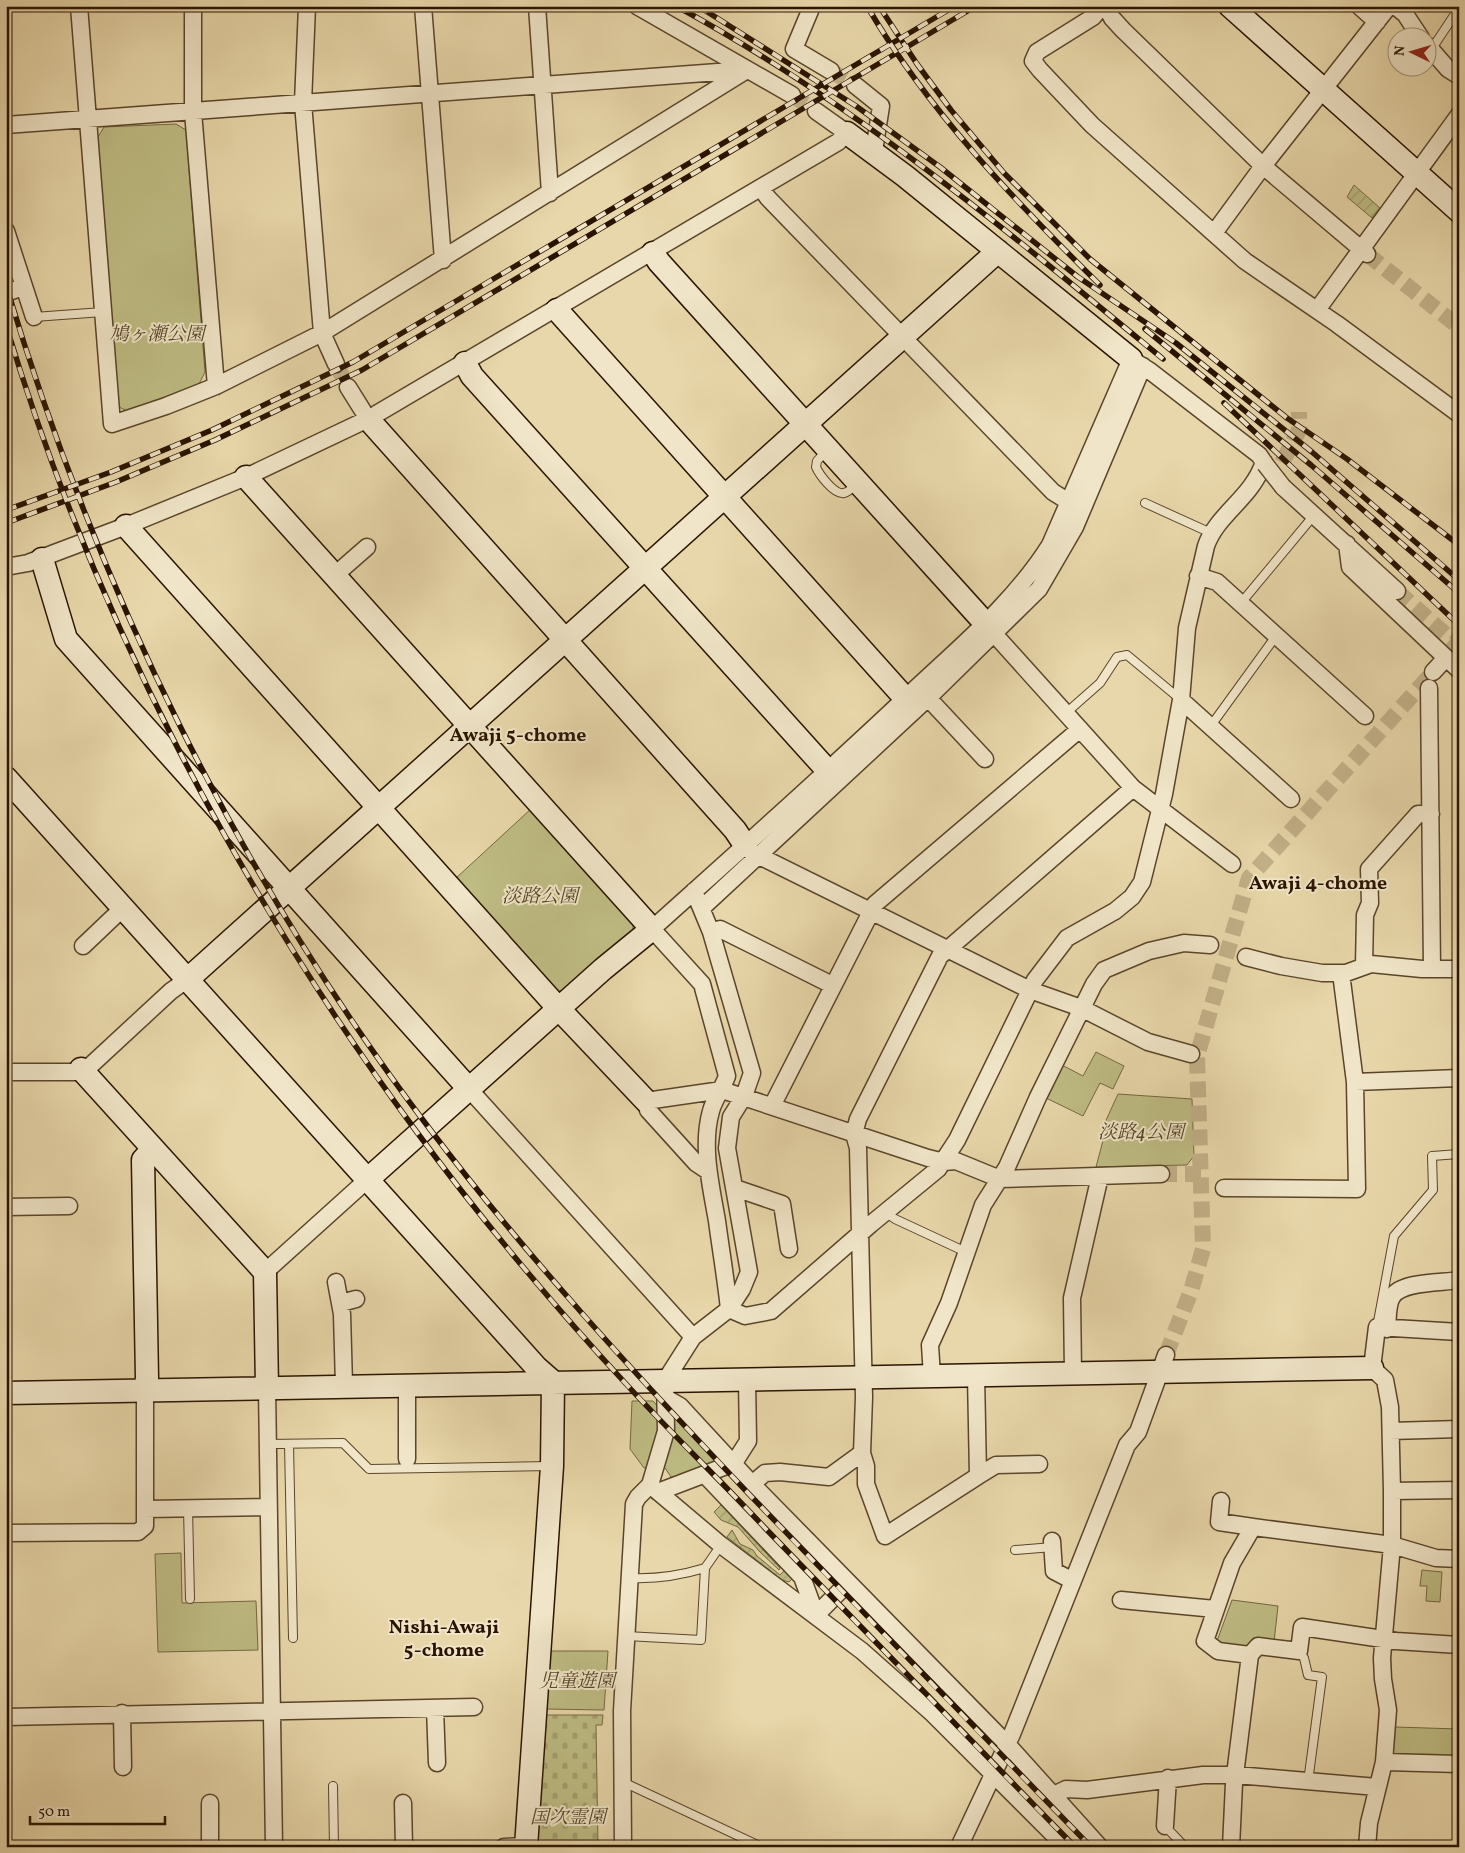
<svg xmlns="http://www.w3.org/2000/svg" width="1465" height="1853" font-family="Vollkorn,'Noto Serif JP',serif">
  <defs>
    <pattern id="cemetery-stones" width="16" height="16" patternUnits="userSpaceOnUse" patternTransform="scale(1.25)"><rect width="16" height="16" fill="#bebc83"/><path d="M2 7V4a2 2 0 0 1 4 0v3zM10 15v-3a2 2 0 0 1 4 0v3z" fill="#a3a16f"/></pattern>
    <pattern id="garden-furrows" width="10" height="10" patternUnits="userSpaceOnUse" patternTransform="scale(1.25)"><rect width="10" height="10" fill="#bebc83"/><path d="M-1 1l2-2M0 10L10 0M9 11l2-2" fill="none" stroke="#a3a16f"/></pattern>
  </defs>
  <rect width="100%" height="100%" fill="#e8d7aa"/>
  <filter id="stains"><feTurbulence type="fractalNoise" baseFrequency=".004" numOctaves="4"/><feColorMatrix values="0 0 0 0 .2 0 0 0 0 .09 0 0 0 0 .02 0 0 0 .5 -.17"/></filter>
  <radialGradient id="worn" r=".72"><stop offset=".6" stop-color="#630" stop-opacity="0"/><stop offset="1" stop-color="#630" stop-opacity=".3"/></radialGradient>
  <!-- green -->
  <path fill="#bebc83" stroke="#746842" d="M176,124l10,6 19,242 -6,12 -72,27 -10,-5 -19,-269 6,-10z
    M532,808l101,113v11l-67,59h-11l-100,-112z
    M1096,1052l28,14 -11,23 -13,-6 -17,33 -41,-20 16,-33 25,13z
    M1118,1094l74,5 2,57 -7,9 -91,2 9,-34 -3,-4z
    M632,1401h21l7,8v23l-14,36h-2l-14,-19z
    M675,1412l41,43v7l-39,15h-6l-8,-12 9,-51z
    M181,1553l1,50 74,-2 2,49 -100,2 -3,-98z
    M1422,1570l20,2 -2,30 -14,-1 1,-15h-7z
    M1232,1600l46,6 -4,36 -17,-2 -11,7h-25l-4,-6z
    M549,1651h59l-4,59 -59,-1z
    M1395,1727l64,2v30l-67,-5z"/>
  <!-- cemetery -->
  <path fill="url(#cemetery-stones)" stroke="#746842" d="M545,1715h58l-1,10h-6l2,122h-61z"/>
  <!-- garden -->
  <path fill="url(#garden-furrows)" stroke="#746842" d="M1354,185l26,23 -8,10 -25,-21z
    M721,1505l59,63 -1,2 -19,-18 -22,-25 -17,-7 -7,-8z
    M732,1530l8,14 13,6 4,6 23,19 4,-4 8,8 -3,3 -7,-2 -55,-43z"/>
  <g fill="none" stroke-linecap="round" stroke-linejoin="round">
    <!-- street-tunnel -->
    <path stroke="#c2b088" stroke-width="16" stroke-dasharray="16 8" stroke-linecap="butt" d="M831,71l24,14
      M792,95l24,16
      M1367,254l92,73
      M336,364l12,23
      M1271,484l28,-54v-18
      M1397,591l58,52 4,-5
      M1161,1174h40
      M1166,1355l25,-64 12,-42 -6,-193 52,-178 184,-206"/>
    <defs>
      <path id="lane" d="M1431,50l28,-42
        M34,317l69,-5
        M826,451l-9,10 -1,6c3,7 18,28 28,26 5,-1 9,-6 12,-9
        M1145,503l66,30
        M1241,603l74,-89
        M1066,713l34,-30 17,-26 10,-2 53,44
        M1210,727l66,-91
        M885,1212l10,7 71,33
        M1377,1327l17,-91 39,-46 -1,-34 27,-2
        M267,1444l76,-1 26,26 181,-3
        M289,1444l4,194
        M188,1508l2,91
        M1015,1550l38,-3
        M630,1578c24,1 52,-3 75,-10
        M626,1636l75,4 4,-72 16,-23
        M1299,1651l5,7 4,17 14,2 -14,105
        M623,1782l139,65
        M333,1786l1,61
        M1165,1826l20,21"/>
      <path id="street" d="M79,6l33,418 54,-18 50,-20 106,-53 425,-263
        M193,6v106l23,274
        M307,6l-4,97 19,230 14,31
        M423,6l20,254
        M537,6l13,187
        M637,6l155,89
        M812,6l-18,43 37,22
        M1102,6l-9,11 -56,35 -4,9 7,9 52,55 153,136 92,63 122,90
        M1106,6l6,12 11,12 140,136 104,88
        M1359,6l18,16
        M1395,6l10,8 16,24
        M1428,46l20,23 11,7
        M855,85l26,21 -7,45
        M6,125l739,-55
        M761,188l7,10 285,294 16,10
        M6,231l28,86
        M1214,233l49,-67 126,-160
        M6,293l17,-6
        M1317,310l142,-195
        M348,387l20,32
        M1283,487l114,104
        M1347,544l3,23 109,103
        M6,567l22,-4 98,-37 120,-49 122,-58 470,-277 9,-9 -31,-22
        M335,575l32,-28
        M1198,576l19,6 148,134
        M987,626l146,162 99,76
        M1433,672l12,-13
        M1429,688l3,281
        M928,698l57,61
        M1181,700l110,99
        M751,852l279,138 51,18 67,34 43,12
        M703,907l225,-209 111,-109 36,-62 68,-161
        M711,932l9,-3 112,56
        M83,946l41,-39
        M1246,957l35,9 41,7h24l25,-9 51,5h37
        M1364,966l1,-51 5,-12 -1,-34 49,-55h13
        M6,1072h69l15,-6 81,-75 17,-12
        M1355,1082l104,-4
        M469,1089l224,248
        M772,1106l103,-202 205,-175
        M708,1171l-12,-8 -48,-53 -2,-9 76,-11 206,68 16,4 12,-1 44,18 161,-5
        M735,1188l47,16 7,45
        M1224,1188l133,1 -2,-107 -14,-109
        M6,1207l63,-1
        M265,1272l102,-92
        M336,1282l6,32 2,71
        M341,1303l15,-4
        M729,1309c-3,-29 -8,-58 -12,-88 -6,-35 -16,-75 -6,-110 3,-12 12,-23 16,-35l-25,-92 -50,-55c88,-79 176,-157 261,-238 49,-46 101,-89 137,-146l81,-186 19,12 109,84 6,9
        M729,1309l16,7 26,-5 100,-87 67,-55 19,-29 78,-160 32,-42 48,-27 17,-14 10,-15 22,-88 17,-94 6,-72 19,-82c11,-32 46,-48 58,-84
        M1387,1329c1,-9 0,-24 5,-32 9,-16 50,-14 67,-17
        M1073,1373l-1,-75 28,-122
        M976,1375l2,101 -93,60 -19,-52v-18l-4,-13 2,-56 -6,-249 -4,-14 4,-15 82,-163 193,-168
        M932,1376l-2,-31 19,-42 34,-98 24,-38 31,-70 56,-113 10,-14 45,-19 35,-8 26,2
        M407,1384v75
        M267,1388l7,459
        M666,1398l14,8 72,78 255,260 93,103
        M1391,1431l68,-2
        M705,1475l97,102 14,38 32,-32
        M978,1476l18,-11 43,-1
        M752,1484l13,-11 15,-1 49,5 33,-24
        M650,1485l71,60 141,106 71,63 133,133
        M1392,1491l67,-1
        M658,1492l76,-29 14,-22 -1,-62
        M1221,1501l-2,21 34,5
        M145,1509l123,-2
        M6,1533l132,-1 7,-6v-136
        M1052,1541l2,30 19,10
        M1121,1600l94,9
        M1250,1655l8,-9 41,5 3,-24 94,14 63,4
        M435,1708l2,55
        M122,1713l1,54
        M6,1717l468,-10
        M1384,1762l75,2
        M1052,1796l14,-7 21,1 116,-15h33l141,12
        M210,1803v44
        M403,1803l1,44
        M1165,1826l3,-48
        M504,1847l22,-1
        M623,1847l-1,-136 12,-207 4,-7 12,-12 16,-54 -1,-50 28,-44 36,-28 13,-20 7,-17 -22,-124 4,-31 13,-21 8,-23 -41,-141 -17,-41
        M959,1847l53,-113 115,-289 11,-13 28,-77
        M1231,1847l3,-64 16,-128 -32,-4 -13,-10 27,-78 21,-36 139,18 44,13 23,1
        M1367,1847l2,-24 15,-61 4,-52 -5,-31 -1,-21 10,-113v-54l-2,-84 -5,-27 -13,-12 5,-41 82,5"/>
      <path id="secondary" d="M1230,6l229,205
        M847,133l58,43 226,183
        M653,253l6,9 326,361
        M557,310l348,388
        M465,363l7,13 356,395
        M368,419l367,411 10,15
        M246,477l406,452 -49,40 -236,211
        M126,526l433,483 87,92
        M42,559l24,80 403,450
        M6,778l531,590 16,14
        M188,979l810,-728
        M81,1069l184,203 2,116
        M145,1390l2,-12 -4,-218 10,-11
        M6,1393l1366,-25
        M526,1847l26,-381 1,-84"/>
    </defs>
    <!-- lane casing -->
    <use href="#lane" stroke="#5a452a" stroke-width="10"/>
    <!-- street casing -->
    <use href="#street" stroke="#5a452a" stroke-width="19"/>
    <!-- secondary casing -->
    <use href="#secondary" stroke="#2a1400" stroke-width="25"/>
    <!-- lane -->
    <use href="#lane" stroke="#f0e5c8" stroke-width="8"/>
    <!-- street -->
    <use href="#street" stroke="#f0e5c8" stroke-width="16"/>
    <!-- secondary -->
    <use href="#secondary" stroke="#f0e5c8" stroke-width="22"/>
    <defs>
      <path id="rail" d="M676,6c177,96 333,226 487,353
        M698,6l158,100 84,61 138,110 98,66 136,109 147,128
        M867,6c62,106 147,194 233,279
        M879,6l38,58 34,46 53,63 86,86 197,159 60,41 112,86
        M6,285c90,301 232,592 423,843 98,129 207,247 318,364 114,119 229,237 344,355
        M6,325c87,289 231,564 410,806 65,88 137,174 211,254 45,49 93,95 138,143 103,106 206,213 310,319
        M1145,329l166,136 148,128
        M1224,403l235,222
        M6,510l105,-38 101,-42 141,-68 602,-356
        M6,523l110,-41 99,-42 147,-70 614,-364"/>
    </defs>
    <!-- rail casing -->
    <use href="#rail" stroke="#2a1400" stroke-width="5.5"/>
    <!-- rail -->
    <use href="#rail" stroke="#f0e5c8" stroke-width="4" stroke-dasharray="11" stroke-linecap="butt"/>
    <defs>
      <path id="street-bridge" d="M1265,464l18,23"/>
    </defs>
    <!-- street-bridge casing -->
    <use href="#street-bridge" stroke="#5a452a" stroke-width="19" stroke-linecap="butt"/>
    <!-- street-bridge -->
    <use href="#street-bridge" stroke="#f0e5c8" stroke-width="16"/>
  </g>
  <g text-anchor="middle" stroke-width="4" stroke-linejoin="round" paint-order="stroke">
    <!-- park labels -->
    <g font-size="19" font-style="italic" fill="#564627" stroke="#f0e5c8">
      <text x="157" y="340">鳩ヶ瀬公園</text>
      <text x="540" y="902">淡路公園</text>
      <text x="1141" y="1138">淡路4公園</text>
      <text x="577" y="1687">児童遊園</text>
      <text x="568" y="1823">国次霊園</text>
    </g>
    <!-- neighbourhood labels -->
    <g font-size="20" font-weight="bold" fill="#2a1400" stroke="#f0e5c8">
      <text x="518" y="741">Awaji 5-chome</text>
      <text x="1318" y="889">Awaji 4-chome</text>
      <text x="444" y="1633">Nishi-Awaji<tspan x="444" dy="23">5-chome</tspan></text>
    </g>
  </g>
  <!-- margin -->
  <rect width="1465" height="1853" fill="none" stroke="#e8d7aa" stroke-width="25"/>
  <rect x="8" y="8" width="1450" height="1838" fill="none" stroke="#2a1400" stroke-width="2.5"/>
  <rect x="12" y="12" width="1440" height="1828" fill="none" stroke="#2a1400"/>
  <!-- north arrow -->
  <g transform="translate(1412 52) rotate(275)"><circle r="24" fill="#f0e5c8" stroke="#a19178"/>
  <path d="M0-4L9 19L0 12L-9 19Z" fill="#8f2418"/>
  <text y="-8" font-size="14" font-weight="bold" text-anchor="middle" fill="#2a1400">N</text>
  </g>
  <!-- scale -->
  <path d="M30 1816v8h135v-8" fill="none" stroke="#2a1400" stroke-width="2.5"/>
  <text x="38" y="1816" font-size="15" fill="#2a1400" stroke="#f0e5c8" stroke-width="4" paint-order="stroke">50 m</text>
  <rect width="100%" height="100%" filter="url(#stains)"/>
  <rect width="100%" height="100%" fill="url(#worn)"/>
</svg>
